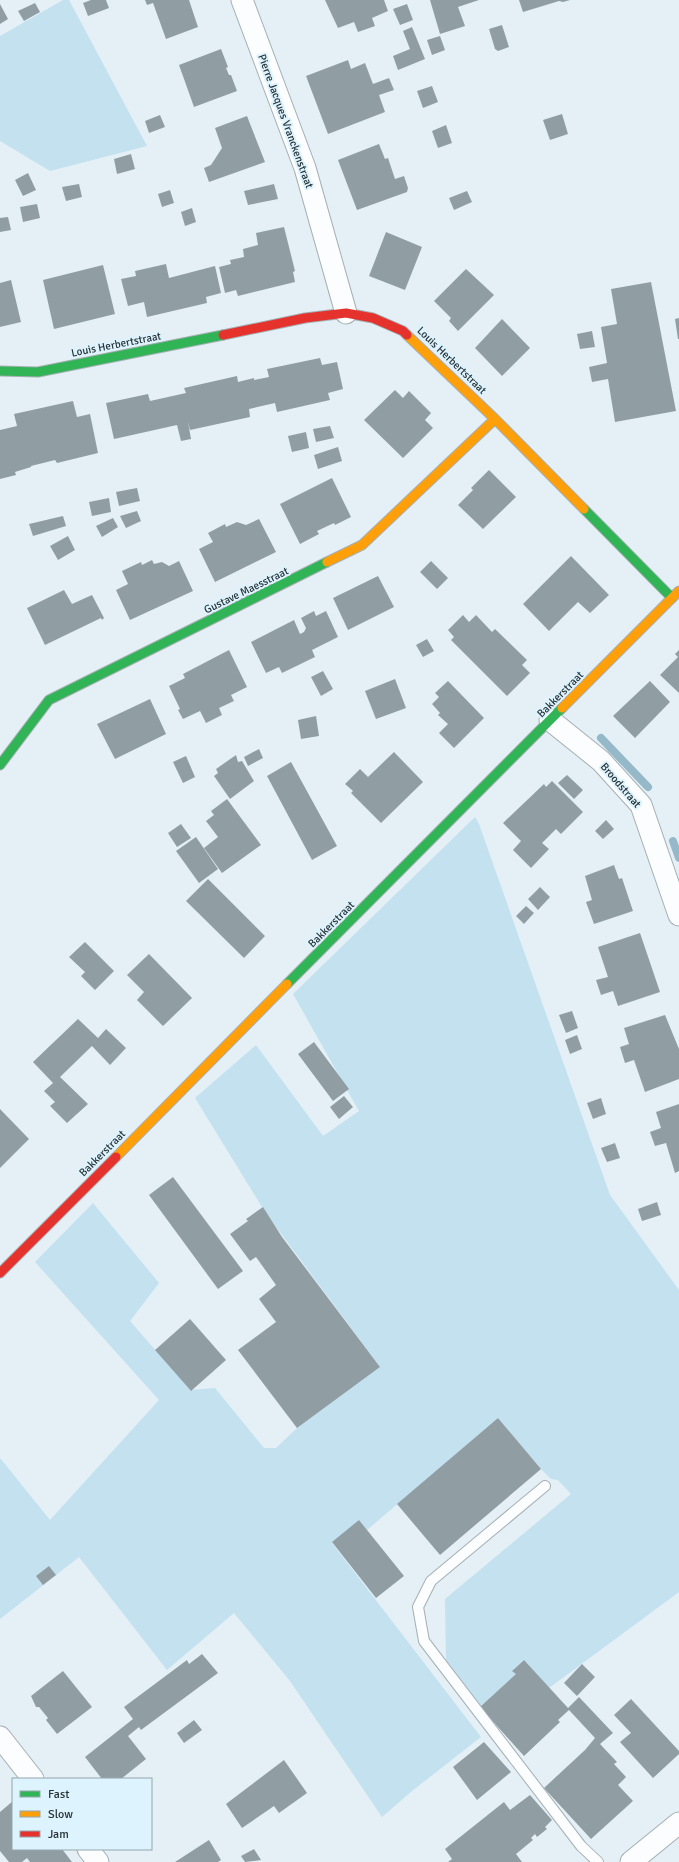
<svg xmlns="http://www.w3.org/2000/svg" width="679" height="1862" font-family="Signika,sans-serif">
  <rect width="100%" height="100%" fill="#e4f0f6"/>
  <!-- green -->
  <path fill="#c3e1ef" d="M63,0h6l78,146 -97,25 -50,-30v-105z
    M475,817l4,7 131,371 69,95v302l-130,96 -26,-28 -10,10 3,4 -36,33 -34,-47 -1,-61 126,-105 -13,-14 -7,-1 -10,-10 -43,-51 -131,112 -8,-10 -27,23 149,194 -69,54 -30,26 -92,-136 -56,-68 -67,57 -88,-113 -79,62v-161l50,62 109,-120 -124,-138 58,-59 66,80 -29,38 60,69 25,-2 49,60h12l21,-20 83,-61 -115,-155 -70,-114 61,-53 67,91 36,-25 -66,-117z"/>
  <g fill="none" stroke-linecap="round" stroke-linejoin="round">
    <!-- stream -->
    <path stroke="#95b9c9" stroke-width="8" d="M601,738l47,49
      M673,841l6,17"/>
  </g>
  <!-- building -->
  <path fill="#909ea4" d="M91,0h15l3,8 -21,8 -5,-13z
    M145,0h44l9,27 -32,12 -13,-36 -6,2z
    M325,0h59l4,11 -16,7 3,8 -17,6 -4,-10 -16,6z
    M430,0h49l-21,7 7,19 -25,8z
    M519,0h51l-7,2 -4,-1 -36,11z
    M35,3l5,9 -16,9 -6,-10z
    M0,4l8,15 -8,5z
    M407,4l6,16 -13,5 -7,-16z
    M502,25l7,22 -11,4 -3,-2 -6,-20z
    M412,27l13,32 -27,11 -5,-14 17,-7 -7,-18z
    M440,36l5,14 -13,5 -5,-15z
    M221,49l7,18 -2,1 3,7h2l6,16 -43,16 -15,-42z
    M348,60l3,9 14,-6 8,21 16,-6 5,12 -15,5 6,17 -57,22 -22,-58z
    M432,86l6,16 -15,6 -6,-17z
    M562,114l6,20 -18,6 -7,-20z
    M160,115l5,12 -16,6 -4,-12z
    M247,116l18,46 -56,20 -5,-14 7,-3 11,-17 -7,-20z
    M446,125l6,18 -14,5 -6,-17z
    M379,144l6,15 3,-1 7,21 9,-3 4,12 -1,4 -50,18 -19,-50z
    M131,154l4,15 -18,5 -3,-15z
    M28,173l8,17 -13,6 -8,-16z
    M79,184l3,13 -16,4 -4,-14z
    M274,184l4,15 -30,6 -4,-14z
    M170,190l4,13 -12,4 -4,-13z
    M467,191l5,11 -18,8 -5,-12z
    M37,204l3,14 -17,4 -3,-15z
    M192,208l4,14 -11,4 -4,-14z
    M8,217l3,13 -11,2v-14z
    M284,227l11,44 -2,1 2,10 -57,14 -2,-6 -11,3 -6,-26 12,-3 -1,-4 14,-3 -1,-8 15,-4 -2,-12z
    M386,232l36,15 -17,43 -36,-14z
    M166,264l3,14 46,-12 6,27 -15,4 1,6 -60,14 -3,-15 -16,4 -7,-27 15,-3 -1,-5z
    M103,265l12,49 -61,15 -11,-49z
    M466,269l28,26 -36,36 -9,-10 2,-3 -17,-17z
    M11,280l10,42 -21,5v-44z
    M651,282l25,129 -61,11 -7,-43 -16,3 -3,-15 18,-4 -6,-36 16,-3 -6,-35z
    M679,318v21h-1l-3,-20z
    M502,319l28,29 -28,28 -27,-28z
    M592,331l3,16 -15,2 -3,-15z
    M320,358l2,7 15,-3 6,27 -15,4 2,7 -53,12 -2,-9 -26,6 1,8 -60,13 -2,-8 3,17 -10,2 -4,-16 -63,14 -8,-36 42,-9 2,7 36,-8 -2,-5 53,-12 1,6 16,-4v2l15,-3 -2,-8z
    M395,390l8,8 6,-7 22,22 -6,7 8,8 -30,30 -39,-38z
    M73,401l4,16 13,-3 8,39 -41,10 -2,-3 -24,6v1l-16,5 1,3 -16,4v-49l17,-4 -3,-12z
    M330,426l4,12 -18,4 -3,-13z
    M306,432l3,16 -17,4 -4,-16z
    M338,447l4,14 -24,8 -4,-14z
    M489,470l27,27 -33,32 -25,-24 15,-15 -2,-2z
    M332,478l19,39 -16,8 -1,-2 -17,8 2,3 -19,10 -20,-40z
    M137,488l3,13 -21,5 -3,-14z
    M109,498l2,14 -19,4 -3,-14z
    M137,511l4,10 -15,7 -6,-12z
    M63,516l3,10 -33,10 -4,-12z
    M113,518l5,9 -16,10 -6,-11z
    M259,519l17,33 -61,30 -16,-33 14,-7 -5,-9 17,-9 1,3 11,-5 9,3z
    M68,536l7,14 -17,10 -8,-14z
    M571,556l38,39 -19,18 -12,-11 -29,29 -26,-27z
    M152,560l2,4 8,-2 7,4 10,-5 14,30 -63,29 -14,-30 12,-6 -6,-13 19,-9 1,3z
    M431,561l17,17 -11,11 -17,-17z
    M378,576l16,31 -46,23 -15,-32z
    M64,590l8,14 20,-9 12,23 -2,2 -1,-2 -56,27 -18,-37z
    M314,611l2,5 10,-5 12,26 -26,13 3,7 -33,16 -3,-6 -13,6 -15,-31 43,-22 6,14 4,-2 2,-4 -5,-10z
    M463,615l6,7 7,-7 16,17 3,-3 32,31 -5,5 8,8 -23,23 -56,-56 3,-3 -6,-7z
    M427,639l7,12 -11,6 -7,-12z
    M229,650l18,37 -16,8 3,6 -15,7 3,7 -16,8 -6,-12 -17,8 -5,-9 2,-1 -11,-23 16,-8 -2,-4z
    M679,650v43l-19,-18 18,-18 -3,-3z
    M323,671l10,18 -12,7 -10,-19z
    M395,679l11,29 -30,11 -11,-28z
    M448,681l36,37 -30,30 -15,-15 9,-9 -10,-9 2,-2 -8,-9 7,-7 -4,-4z
    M650,681l20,21 -35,36 -22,-22z
    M150,699l16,35 -51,25 -18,-35z
    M316,716l3,20 -18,3 -3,-19z
    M259,749l4,9 -15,8 -4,-9z
    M394,752l29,30 -42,41 -30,-30 2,-2 -8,-7 15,-15 8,8z
    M236,755l2,7 4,-1 12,20 -24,18 -16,-23 4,-3 -2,-4z
    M186,756l9,21 -12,6 -10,-21z
    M291,762l46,84 -25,14 -45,-84z
    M567,775l16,15 -9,9 -16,-16z
    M552,781l31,31 -22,22 -5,-5 -14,14 7,6 -18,19 -18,-18 8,-9 -18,-18 41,-39 2,3z
    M227,799l34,46 -39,28 -18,-25 14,-11 -12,-16 8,-6 -3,-4z
    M606,820l8,9 -11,10 -8,-8z
    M181,824l10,14 -14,9 -9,-14z
    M196,837l22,32 -19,14 -23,-32z
    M614,865l5,14 3,-1 11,33 -39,13 -8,-22 6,-2 -7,-24z
    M208,879l57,57 -21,22 -58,-57z
    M540,887l10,10 -12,13 -10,-11z
    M526,906l8,7 -10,11 -8,-8z
    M640,933l20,59 -42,14 -5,-15 -12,4 -5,-15 12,-3 -10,-30z
    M85,942l29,29 -19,19 -14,-14 4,-4 -16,-15z
    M149,954l43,44 -29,28 -26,-26 7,-8 -17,-17z
    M572,1011l6,17 -12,5 -7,-18z
    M665,1015l14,34v30l-34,13 -11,-32 -9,3 -5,-16 9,-3 -5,-16z
    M78,1019l20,19 8,-9 20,19 -16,17 -18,-19 -32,31 28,27 -21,19 -17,-17 5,-4 -11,-11 9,-8 -20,-21z
    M577,1035l5,14 -12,5 -5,-14z
    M314,1042l35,47 -16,12 -35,-47z
    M344,1096l9,11 -14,12 -9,-12z
    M601,1098l5,16 -13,5 -6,-16z
    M679,1104v67l-4,2 -9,-30 -11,3 -5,-14 11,-4 -5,-16z
    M0,1109l29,30 -29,29z
    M615,1143l5,15 -13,4 -6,-14z
    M173,1177l70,94 -25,18 -69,-94z
    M657,1202l4,13 -19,6 -4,-12z
    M263,1207l19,30 98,130 -83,61 -59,-78 38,-28 -17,-23 17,-14 -20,-28 -6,4 -20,-27 18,-13 -2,-2z
    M190,1319l36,41 -35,31 -36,-41z
    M498,1418l43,51 -101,86 -43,-51z
    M359,1520l45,56 -28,22 -44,-56z
    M49,1566l7,9 -13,10 -7,-9z
    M202,1654l16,19 -77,57 -2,-3 -11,9 18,23 -25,20h-19l-17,-22 48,-38 -9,-12 63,-47 2,4z
    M524,1660l44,48 11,-11 34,36 -13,11 17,18 -3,2 12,13 -8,8 15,16 -42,38 -47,-51 41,-38 10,-12 -26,-28 -11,10 2,2 -36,34 -44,-49 36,-33 -4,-3z
    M582,1664l13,13 -18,19 -13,-13z
    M63,1671l29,36 -35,27 -11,-14 2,-2 -9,-11h-3l-5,-11z
    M631,1699l48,52v3l-26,24 -33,-36 11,-9 -17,-18z
    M194,1720l8,10 -18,13 -7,-10z
    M484,1742l27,30 -34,28 -24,-33z
    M284,1760l23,33 -28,20 -5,-7 -32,22 -16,-24z
    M530,1795l22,25 -7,7 2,2 -10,8 -2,-3 -4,4 2,2 -17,14 6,8h-74l4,-3 -7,-10 59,-47 6,8z
    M13,1801v48h49l10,13h-42l-3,-4 -5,4h-13l-9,-11v-39z
    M209,1840l12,20 -3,2h-43z
    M254,1849l7,11 -16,2 -4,-6z"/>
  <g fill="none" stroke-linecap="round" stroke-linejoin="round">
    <defs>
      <path id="lane" d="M545,1486l-114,95 -13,26 6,34 157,205 17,16"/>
      <path id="street" d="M242,0l63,168 41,145
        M550,720l51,41 40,44 38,110
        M0,1737l33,42
        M88,1849l10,13
        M631,1862l48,-39"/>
      <path id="fast" d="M0,371l38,1 185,-37
        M584,509l88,89
        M0,765l49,-65 278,-138
        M287,984l275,-276"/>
      <path id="slow" d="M407,335l88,84 89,90
        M327,562l35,-17 133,-126
        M562,708l117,-117
        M116,1157l171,-173"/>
      <path id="jam" d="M223,335l82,-17 41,-5 27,5 30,13 4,4
        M0,1273l116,-116"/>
    </defs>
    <!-- lane casing -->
    <use href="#lane" stroke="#a5afb4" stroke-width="12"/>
    <!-- street casing -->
    <use href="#street" stroke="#a5afb4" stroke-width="23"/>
    <!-- fast casing -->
    <use href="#fast" stroke="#a5afb4" stroke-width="11"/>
    <!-- slow casing -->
    <use href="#slow" stroke="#a5afb4" stroke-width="11"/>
    <!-- jam casing -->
    <use href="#jam" stroke="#a5afb4" stroke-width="11"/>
    <!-- lane -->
    <use href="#lane" stroke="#fbfdfe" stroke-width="10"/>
    <!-- street -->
    <use href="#street" stroke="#fbfdfe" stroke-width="21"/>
    <!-- fast -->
    <use href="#fast" stroke="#30b455" stroke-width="9"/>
    <!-- slow -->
    <use href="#slow" stroke="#ff9f0a" stroke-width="9"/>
    <!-- jam -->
    <use href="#jam" stroke="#e5322d" stroke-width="9"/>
  </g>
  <g text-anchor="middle" stroke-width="4" stroke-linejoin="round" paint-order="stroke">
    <!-- street labels -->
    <g font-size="11" fill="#273237" stroke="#ddf3fd">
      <text transform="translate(286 121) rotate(70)" y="4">Pierre Jacques Vranckenstraat</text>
      <text transform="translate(116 344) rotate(-11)" y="4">Louis Herbertstraat</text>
      <text transform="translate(452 360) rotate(44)" y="4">Louis Herbertstraat</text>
      <text transform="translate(246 590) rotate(-26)" y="4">Gustave Maesstraat</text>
      <text transform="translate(560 694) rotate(-45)" y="4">Bakkerstraat</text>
      <text transform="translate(621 785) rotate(49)" y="4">Broodstraat</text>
      <text transform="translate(331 924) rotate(-45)" y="4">Bakkerstraat</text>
      <text transform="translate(102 1153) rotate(-45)" y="4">Bakkerstraat</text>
    </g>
  </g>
  <!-- legend -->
  <rect x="12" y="1778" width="140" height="72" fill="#ddf3fd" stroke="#94a6ae"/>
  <rect x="20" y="1791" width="20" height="6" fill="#30b455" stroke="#94a6ae"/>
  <text x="48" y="1798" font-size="12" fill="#273237">Fast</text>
  <rect x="20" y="1811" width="20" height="6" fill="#ff9f0a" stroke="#94a6ae"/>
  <text x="48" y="1818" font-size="12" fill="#273237">Slow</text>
  <rect x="20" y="1831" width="20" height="6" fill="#e5322d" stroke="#94a6ae"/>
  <text x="48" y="1838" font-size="12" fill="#273237">Jam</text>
</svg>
